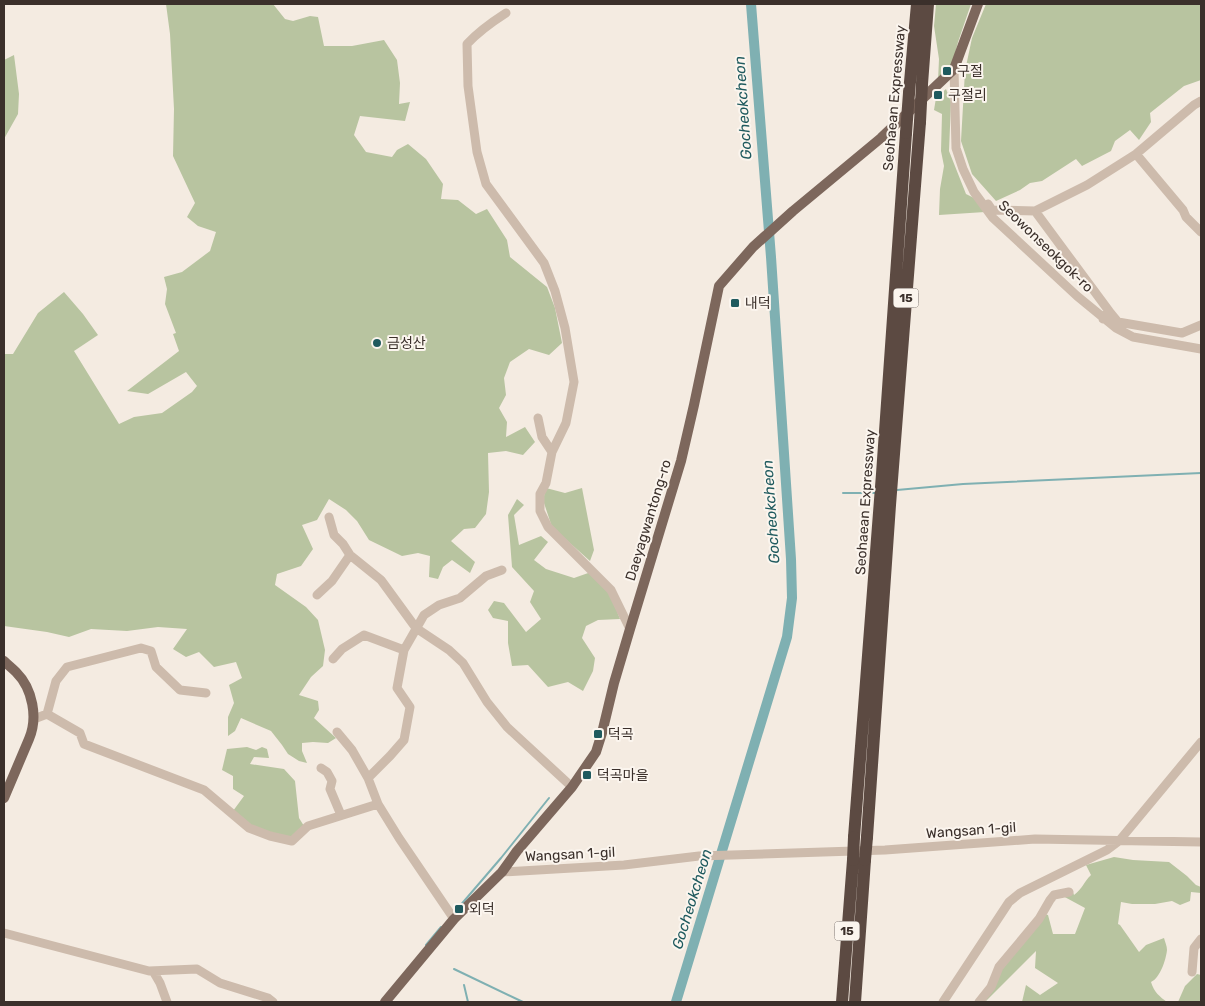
<svg xmlns="http://www.w3.org/2000/svg" width="1205" height="1006" font-family="Rubik,'Noto Sans KR',sans-serif">
  <rect width="100%" height="100%" fill="#f4ebe1"/>
  <!-- green -->
  <path fill="#b8c4a0" d="M166,4h107l12,15 8,2 17,-5 8,1 6,29h28l32,-6 13,20 3,23 -1,21 11,-2 -5,19 -45,-5 -6,19 12,17 26,5 5,-7 11,-6 18,15 17,25 -2,15 17,1 18,14 11,-5 20,31 3,17 37,30 8,21 7,35 -13,12 -20,-6 -19,13 -6,16 2,17 -7,13 8,14 -1,15 19,-10 10,15 -12,13 -17,-4 -18,2 1,39 -3,22 -11,14 -11,1 -13,12 24,21 -5,11 -18,-13 -9,7 -5,12 -9,-2 1,-21 -12,-3 -16,3 -33,-16 -12,-19 -11,-11 -17,-11 -12,21 -15,5 11,24 -12,17 -24,8 -2,11 31,22 12,13 7,30 -2,16 -12,11 -12,18 19,6 1,9 -5,8 22,20 -8,5 -15,-1 -11,1v8l5,12 -8,-2 -11,-7 -6,-9 -11,-14 -30,-13 -6,13 -7,5v-19l6,-14 -5,-18 13,-7 -6,-16 -22,5 -15,-15 -13,5 -13,-8 14,-20 -29,-2 -31,4 -36,-2 -22,8 -22,-5 -43,-6v-272h9l25,-41 26,-21 19,22 15,21 -24,16 45,73 15,-7 28,-4 30,-21 5,-6 -11,-14 -38,22 -21,-3 52,-40 -6,-17 3,-1 -11,-29 2,-15 -3,-12 18,-5 28,-21 6,-19 -18,-6 -11,-9 8,-14 -22,-47 1,-47 -4,-75z
    M936,4h35l-13,38 -6,24 -14,15 1,-22 -5,-33z
    M986,4h215v76l-17,6 -34,27 1,9 -12,18 -9,-10 -15,11 -4,10 -29,15 -6,-7 -34,22 -12,2 -10,7 -24,11 -24,-27 -11,-33 4,-70 7,-33z
    M14,55l5,39 -1,20 -14,25v-79z
    M946,89l5,13 -2,49 17,43 8,4 11,14 -46,3 1,-26 4,-23 -3,-15 1,-37 -8,-4 2,-12z
    M546,488l19,5 17,-5 12,62 -4,11 -38,-34 -9,-27z
    M517,499l7,6 -10,10 5,30 22,-9 7,6 -14,18 12,9 28,9 17,-6 20,24 9,23 -22,1 -12,6 -4,12 13,20 -2,13 -10,20 -15,-9 -20,5 -20,-22 -16,1 -4,-23v-22l-15,-3 -5,-8 6,-9 10,2 22,29 15,-13 -11,-17 4,-11 -22,-24 -4,-52z
    M247,747l9,3 6,-3 5,2 2,9 -15,-1 -4,7 34,5 11,12 4,37 5,8 -11,10 -5,2 -36,-11 -19,-16 11,-15 -11,-7v-13l-11,-6 5,-21z
    M1114,857l19,3 36,2 18,14 9,9 5,2v6l-10,-1 -1,9 -10,4 -8,-4 -17,3h-23l-11,-2 -3,22 2,1 19,27 7,-7 18,-7c1,4 3,8 3,12 -1,10 -7,28 -16,32 3,10 9,15 16,20h-145l4,-17 14,10 18,-12 -23,-15 1,-17 -51,51 16,-32 43,-56 4,1 5,19h22l10,-26 -24,-13 12,-3 1,3c9,-7 9,-12 17,-20l-5,-10z
    M1197,974l4,1v27h-26h3l7,-16z"/>
  <g fill="none" stroke-linecap="round" stroke-linejoin="round">
    <!-- stream -->
    <path stroke="#7fb0b2" stroke-width="2" d="M897,490l66,-6 238,-11
      M843,493h32
      M453,914l48,-56 48,-60
      M426,945l15,-18
      M454,969l69,33
      M464,985l4,17"/>
    <!-- river -->
    <path stroke="#7fb0b2" stroke-width="10" d="M676,1002l111,-365 5,-39 -1,-39 -20,-302 -20,-253"/>
    <!-- minor -->
    <path stroke="#cdbbac" stroke-width="9" d="M506,13c-14,9 -27,18 -39,31l1,42 9,66 9,32 58,79 11,28 10,37 9,54 -8,41 -14,29 -6,31 -6,11v17l8,16 63,63 19,39
      M954,69l2,79 7,21 11,23 19,26 84,78 39,32 17,9 68,12
      M1136,154l47,56 3,7 15,15
      M988,204l4,6 43,1 52,-26 49,-31 58,-49 7,-4
      M1035,211l74,100 -6,8
      M1109,311l9,11 64,11 19,-8
      M538,418l4,19 10,15
      M329,517l5,18 9,9 7,11 31,25 35,48 33,22 14,13 24,39 20,25 65,60
      M317,595l15,-14 18,-26
      M333,659l9,-10 22,-14 40,15
      M47,714l9,-33 11,-14 74,-19 10,3 5,16 24,23 26,3
      M34,719l13,-5 33,19 4,11 120,46 45,38 21,8 22,5 16,-15 70,-22 21,34 55,81
      M337,732l15,18 16,28 10,26
      M321,768l6,4 5,9 -2,8 11,26
      M368,778l22,-22 14,-16 6,-33 -13,-19 7,-38 20,-35 15,-10 21,-7 26,-22 16,-6
      M502,872l122,-7 75,-9 186,-6 150,-11 166,3
      M4,933l145,38 48,-2 23,14 48,15 5,4
      M153,971l7,12 7,19
      M1192,972l2,-24 7,-9
      M943,1002l66,-100 11,-9 87,-43 12,-9 82,-99
      M979,1002l12,-15 8,-20 40,-48 11,-19 4,-5 15,-3"/>
    <!-- major -->
    <path stroke="#7d675c" stroke-width="10" d="M4,661c4,4 8,7 12,11 17,17 22,46 13,67l-25,59
      M385,1002l69,-83 48,-47 15,-21 55,-64 24,-35 6,-19 12,-50 16,-54 51,-168 13,-56 25,-119 34,-39 40,-36 88,-73 73,-69 24,-65"/>
    <!-- highway -->
    <path stroke="#5c4a42" stroke-width="12" d="M922,84l6,-80
      M909,93l8,-89
      M854,837l28,-363 24,-341
      M867,837l23,-332 30,-383
      M842,1002l11,-142
      M855,1002l10,-142"/>
    <!-- highway-bridge -->
    <path stroke="#5c4a42" stroke-width="12" d="M920,122l2,-38
      M906,133l3,-40
      M853,860l1,-23
      M865,860l2,-23"/>
  </g>
  <!-- markers -->
  <g fill="#1f5a5e" stroke="#fbf5ee" stroke-width="2">
    <rect x="942" y="66" width="10" height="10" rx="2.5"/>
    <rect x="933" y="90" width="10" height="10" rx="2.5"/>
    <rect x="730" y="298" width="10" height="10" rx="2.5"/>
    <circle cx="377" cy="343" r="5"/>
    <rect x="593" y="729" width="10" height="10" rx="2.5"/>
    <rect x="582" y="770" width="10" height="10" rx="2.5"/>
    <rect x="454" y="904" width="10" height="10" rx="2.5"/>
  </g>
  <g text-anchor="middle" stroke-width="4" stroke-linejoin="round" paint-order="stroke">
    <!-- shield labels -->
    <g fill="#fbf5ee" stroke="#756b66" stroke-width="1">
      <rect x="893.5" y="288.5" width="25" height="19" rx="4"/>
      <rect x="834.5" y="921.5" width="25" height="19" rx="4"/>
    </g>
    <g font-size="12" font-weight="bold" fill="#3b302b">
      <text x="906" y="302">15</text>
      <text x="847" y="935">15</text>
    </g>
    <!-- poi labels -->
    <g font-size="14" fill="#3b302b" stroke="#fbf5ee" text-anchor="start">
      <text x="957" y="76">구절</text>
      <text x="948" y="100">구절리</text>
      <text x="745" y="308">내덕</text>
      <text x="387" y="348">금성산</text>
      <text x="608" y="739">덕곡</text>
      <text x="597" y="780">덕곡마을</text>
      <text x="469" y="914">외덕</text>
    </g>
    <!-- street labels -->
    <g font-size="14" fill="#3b302b" stroke="#fbf5ee">
      <text transform="translate(894 98) rotate(-85)" y="5">Seohaean Expressway</text>
      <text transform="translate(1046 246) rotate(44)" y="5">Seowonseokgok-ro</text>
      <text transform="translate(865 502) rotate(-86)" y="5">Seohaean Expressway</text>
      <text transform="translate(648 520) rotate(-73)" y="5">Daeyagwantong-ro</text>
      <text transform="translate(971 830) rotate(-4)" y="5">Wangsan 1-gil</text>
      <text transform="translate(570 854) rotate(-3)" y="5">Wangsan 1-gil</text>
    </g>
    <!-- water labels -->
    <g font-size="15" font-style="italic" fill="#1f5a5e" stroke="#fbf5ee">
      <text transform="translate(743 108) rotate(-94)" y="5">Gocheokcheon</text>
      <text transform="translate(771 512) rotate(-94)" y="5">Gocheokcheon</text>
      <text transform="translate(692 899) rotate(-73)" y="5">Gocheokcheon</text>
    </g>
  </g>
  <!-- border -->
  <rect width="1205" height="1006" fill="none" stroke="#3b302b" stroke-width="10"/>
</svg>
